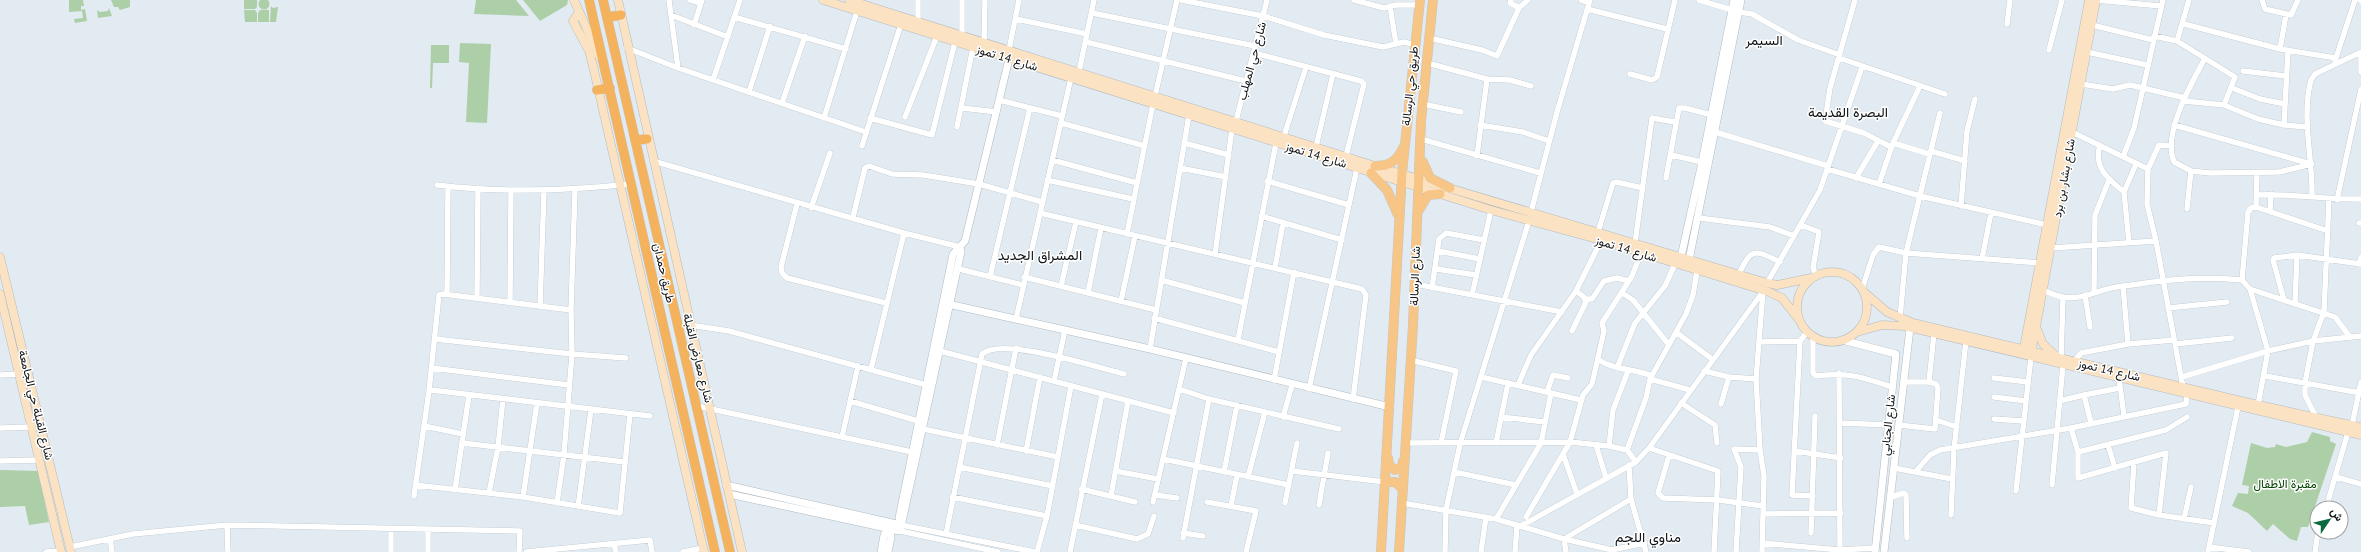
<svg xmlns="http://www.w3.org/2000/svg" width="2361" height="552" font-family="'PT Sans',Vazirmatn,sans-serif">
  <rect width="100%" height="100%" fill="#e2ebf2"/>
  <!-- green -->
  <path fill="#accfa8" d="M258.5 4a5.5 5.5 0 1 1 11 0a5.5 5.5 0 1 1-11 0Z
    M69,0h14l1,6h-3v4l4,-1 2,12 -12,2 -1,-4 9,-1 -1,-7 -13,1z
    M111,0h19v7l-10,3 -2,-3h-4z
    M244,0h13v7l-2,2h-11z
    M476,0h40l13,16 -55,-2z
    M523,0h45l-1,5 -27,16z
    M271,6l2,2 5,-1 -2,15h-6z
    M109,8l3,8 -14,2 -1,-8 3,2 8,-1z
    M244,10h11l2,3v9h-12z
    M260,10h9v12h-11v-9z
    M460,43l31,1 -4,79 -21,-1 3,-59 -10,-1z
    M431,45h18v18h-16l-1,25h-2z
    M2312,432l18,5v4l6,3 -28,83h-7l-4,14 -7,-2 -17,-15 -6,7 -19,-18 -16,-7 6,-13 10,1 1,-8 -7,-1 9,-42 16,5 8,-1 1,-3 10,3 21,-5z
    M0,470l38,1 11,51 -20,3 -4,-19 -25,1z"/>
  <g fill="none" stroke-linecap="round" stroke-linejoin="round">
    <defs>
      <path id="minor" d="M669,0l9,68
        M690,0l11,3
        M1181,0l82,16 61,19 59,12 21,-5 11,3
        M1354,0l30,8 12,-3h23
        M1581,0l8,3
        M1699,0l33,10
        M1855,0l-25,88 -5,33 39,12 27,14
        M2096,0l65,6
        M2262,0l3,9 26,6 7,-15
        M2360,0l1,1
        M1390,6l6,38
        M1519,8l9,-8
        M1587,9l80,20
        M1739,12l13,2 46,26 42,15
        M1092,13l163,33
        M671,15l57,22
        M734,17l112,32
        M1016,19l71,15
        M918,21v-21
        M2007,24l3,-24
        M2184,24l96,25 56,9
        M694,25l8,-25
        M2092,25l61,15
        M962,35v-35
        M2154,36l23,5 58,36 -11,28
        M1429,38l53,12 15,6 22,-48 -9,-5 1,-3
        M2177,41l12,-41
        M1086,42l160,39
        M984,43l1,-43
        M627,48l51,20 188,64
        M2280,49l6,-34
        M1009,50l10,-50
        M2049,50l13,-50
        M2087,52l60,13
        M2361,52v20
        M1254,53l107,28 3,3 -18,72
        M1839,58l106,36
        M2205,58c-13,25 -43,75 -31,104l17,9 19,2 69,-1 33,-8
        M2335,61l20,-61
        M1427,63l60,16 23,1 21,6
        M2243,71l43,5
        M1079,72l15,-72
        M1630,74l22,6 5,-3 18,-77
        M713,80l27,-80
        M2081,84l32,5 17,-4 55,13
        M2232,88l28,11 25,5
        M749,92l21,-66
        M1155,96l22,-96
        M999,100l63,16
        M2184,101l40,4 34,14 26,6 24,2
        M782,103l23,-67
        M1423,104l38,8
        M962,108l35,4
        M905,117l32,-81
        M824,118l33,-107
        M870,118l62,17 23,-93
        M1236,121l31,-121
        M1061,123l84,23
        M1480,125l43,7 26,9
        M2174,125l137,39
        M2284,125l4,-75
        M957,127l16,-80
        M1715,132l113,34
        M2072,132l76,37
        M1284,136l22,-69
        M1421,139l119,34
        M1184,143l45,12
        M1893,143l36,11
        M2100,145c-7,22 8,34 24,47
        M862,146l39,-122
        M2172,146l-13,-1 -11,24 -1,35 9,37 27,146
        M1316,147l17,-73
        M1931,151l34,10
        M1671,155l31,7
        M1477,156l10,-77
        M2123,157l11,-29 29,-128
        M1052,160l85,23
        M653,161l251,72 56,14
        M1180,168l46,9
        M1827,169l93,27 127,29
        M1666,178l13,-70h6l27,7
        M1856,178l22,-37
        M1047,180l86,19
        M1267,181l82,24
        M1879,184l14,-41 27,-57
        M437,185c65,8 129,6 193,-1
        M2257,195c35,-2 69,5 104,4
        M2312,196c1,-37 -11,-78 -1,-116l4,-6 46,-22
        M2337,200l24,-111
        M797,204l-16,63 1,6 5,5 99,25
        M1961,206l6,-75 8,-32
        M2256,207l1,-33
        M811,208l19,-55
        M2187,209l4,-38
        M2270,211l1,-17
        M1531,212l26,-100 33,-112
        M1040,213l322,76 4,6 -13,104
        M1261,216l81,24
        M853,217l12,-49 4,-2 23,8 31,1 56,9 63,18
        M1699,218l71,9 24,9
        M2359,223h2
        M1801,225l18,7 -6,36 3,7
        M1598,232l15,-49 3,-1 27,6
        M1127,234l26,-130
        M1635,243l17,-125 23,4
        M2129,243l-5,-51 12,-28
        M2051,248l105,-7
        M1438,251l42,8
        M1215,254l17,-125
        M1982,259l9,-46
        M2359,264l2,-7
        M1275,268l8,-45
        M959,269l64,16
        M1436,269l40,6
        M1739,274c12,-26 15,-25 41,-12
        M990,277l40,-169
        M1024,277l132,33
        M1161,280l84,23
        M2242,280l6,-68 3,-4 5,-1 72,24
        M1767,283l53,-93 42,-123
        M1415,284l147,28
        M1061,286l15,-64
        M2123,286l5,58
        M1432,288l7,-49 7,-6 38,7
        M1862,289l11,-34 6,-8 27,6 134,10
        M2250,289l85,28 15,20
        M2043,290c7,3 13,6 20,7 17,4 37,-8 54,-10 42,-6 82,-12 125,-7l8,9 18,62 -10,54
        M2094,292l1,-77 14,-35
        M1088,293l13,-65
        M1622,293l11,7 36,45
        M447,294l1,-107
        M1472,295l19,-85
        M2085,295l5,32
        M477,298l1,-110
        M1586,299h6l12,-18 13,-3 12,3
        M2284,300l-11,-40 1,-2 23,-3 64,9
        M1121,301l14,-65
        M510,303l1,-113
        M2295,304l2,-49
        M540,307l4,-116
        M2168,308l59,-6
        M1154,318l125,34
        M1900,318l6,-65 34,-140
        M1016,319l55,-241
        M690,325l39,6 201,55
        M1572,331l14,-29 -2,-5 -8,-6
        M1807,332l-7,9 -8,154 21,1
        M1677,333l35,26
        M1813,337v36l3,3c32,-4 46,1 76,11
        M435,339l137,15 54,4
        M1238,340l38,-197
        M1759,342l41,-1
        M2175,344l57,-6
        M1150,349l39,-234
        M940,351l234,62
        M2061,359l2,-62
        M1410,360l46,11 -15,72
        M1599,360c16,11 36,8 53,16
        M2074,362l7,-9 47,-9 46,-4
        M432,368l137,17
        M1617,368l18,-45 30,-37 10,-22
        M871,369l33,-136
        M1704,371l25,6 27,2
        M1839,373l1,179
        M0,375l19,-1
        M2265,376l96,17
        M1481,377l100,23
        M2182,377l86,-26 45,-10 48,-5
        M1994,378l34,4
        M2119,378l5,38
        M1650,379l40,11
        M1274,380l20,-108
        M1054,381l11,-51
        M1904,382h25l5,-49
        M1518,385l13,-30 45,-64 25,-50
        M1179,389l30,10 130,30
        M1309,389l48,-221
        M429,391l10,-96 4,-1 128,16
        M1547,392l6,-17 15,3
        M2084,395l36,-7
        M1994,397l32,4
        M850,401l68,20
        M2059,401l25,-6 7,28
        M1681,403l34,22 2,18
        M1721,404l8,-27
        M697,406l215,46
        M1283,417l9,-32
        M1501,417l44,5
        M2316,417l-11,-22v-12l8,-42 11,-29 5,-113
        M1994,419l29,2
        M1936,420l21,7
        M1841,423l47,2
        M1899,425l36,4 3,-41 -2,-4 -7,-2
        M2352,425l9,-43
        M424,426l39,8
        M0,428l31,-1
        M2071,428l7,24v26l88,-25 -7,62
        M923,429l135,28
        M842,437l16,-71
        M462,443l163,19
        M1405,443l165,-1 39,4 18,4 9,12
        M1496,443l12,-60
        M997,445l19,-97
        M1596,445l10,33
        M2108,445l7,23
        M1609,446l4,-36 15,-39
        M1649,448l69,23 -4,81
        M1627,450l19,-52 4,-19 36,-65 7,-19 4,-24
        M1026,451l14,-74
        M1795,451l46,7
        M2078,452l88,-22 21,-13
        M1563,454l14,40
        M1669,456l-11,37 5,5 55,2 45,6
        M1163,459l126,26
        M0,461l39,-1
        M2134,463l-3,45 28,7 55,8
        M1629,465l2,34 15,53
        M959,467l94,19
        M1894,468l58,11
        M1115,471l43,8
        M1292,471l93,11
        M1916,471l14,-16 10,-5 131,-22 115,-24 1,-10
        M1224,472l13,-67
        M1454,472l62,13
        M1248,477l17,-65
        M2336,477l25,7
        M415,485l108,12 97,16 10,-99
        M2052,485l11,-120
        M1081,489l54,13
        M455,490l14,-95
        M2016,491l15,-134
        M489,493l9,-46 5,-48
        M1155,495l22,3
        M414,496l15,-105 2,-1 219,26
        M1111,496l17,-95
        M523,497l14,-94
        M952,497l95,19
        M1891,497l13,-4 2,2 1,43
        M1153,502l33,-144
        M1207,502l49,9 -10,41
        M557,503l7,-49 8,-100 -1,-44 4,-120
        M1285,503l12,-60
        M1402,503l94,16 68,20 48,11 33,-7
        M1319,505l9,-52
        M1231,506l6,-31
        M578,507l13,-97
        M2326,508l22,-76
        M1763,514l78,-1
        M1951,515l3,-66 12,-108
        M1526,517l44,-75 13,-47 9,-11 12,-53 -2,-8 30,-47 9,-23
        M1496,519l45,-76 10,-50
        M2184,519l7,-32
        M227,525l1,27
        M901,525l134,27
        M1075,525l62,14 11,-5 6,-18
        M1521,526l115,-64 13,-14 115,-158
        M900,531l98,21
        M1183,533l20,3
        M1811,533l4,-117
        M946,534l36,-180c18,-18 117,14 142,20
        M1183,538l26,-139
        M110,539l2,13
        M1762,543l78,7 35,-2
        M614,544l2,8
        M70,547l63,-13 94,-9 293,6 -1,21
        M2209,547l40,5
        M46,552l15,-1
        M391,552v-22
        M428,552v-22
        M526,552l124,-12 2,12
        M683,552l20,-4
        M1037,552l10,-36 24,-130
        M1070,552l32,-158
        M1445,552l1,-42 14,-66 69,-223
        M1481,552l5,-35
        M1515,552l2,-27
        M1566,552l-2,-13 67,-40
        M1736,552l5,-85 -7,-18 26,1
        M1762,552l2,-76 -4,-26 -4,-71 7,-88
        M2208,552l30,-145
        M2315,552l3,-20"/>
      <path id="tertiary" d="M1681,257l20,-90 33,-167
        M1689,260l52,-260
        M948,304l202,45 240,58
        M1842,340l54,14 -21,198
        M726,485l175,40
        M729,494l171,37 61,-279 -1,-5
        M901,525l-2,-7 54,-264 12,-13 44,-182
        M881,552l3,-17 5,-9
        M888,552l3,-15 -2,-8
        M1884,552l26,-224"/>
      <path id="secondary" d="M574,0l25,56
        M618,0l124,552
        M823,0l668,210 106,29 172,53 13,6 18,23
        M849,0l526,166 392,117 10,2 34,-7
        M579,12l-6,9 16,30 4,15 111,486
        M0,257l71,295
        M1797 307a35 35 0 1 1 70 0a35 35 0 1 1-70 0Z
        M1865,293l22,19 26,11 345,82 103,22
        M0,294l61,258
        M2036,327l7,17 12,11
        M1857,332l25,-7 22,1 457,109
        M2023,353l66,-353
        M2031,354l65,-354"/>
      <path id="primary" d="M1423,162l7,16 20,10
        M1375,166c15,0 22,-5 28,-18
        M1371,173l16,17 11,25
        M1419,210l9,-15 12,-1
        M1388,458l1,7 6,5 7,-3 1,-6
        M1385,482h10l8,7
        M1381,552l21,-379 18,-173
        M1399,552l14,-227 8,-204 12,-121"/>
      <path id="trunk" d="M589,0l126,552
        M603,0l127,552
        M608,17l13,-2
        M597,90l13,-2
        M636,140l11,-1"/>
    </defs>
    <!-- minor casing -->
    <use href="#minor" stroke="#b2bbc2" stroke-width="6"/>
    <!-- tertiary casing -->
    <use href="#tertiary" stroke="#b2bbc2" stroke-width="8"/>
    <!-- secondary casing -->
    <use href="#secondary" stroke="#b2bbc2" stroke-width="9"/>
    <!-- primary casing -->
    <use href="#primary" stroke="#c5c6c6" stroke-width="10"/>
    <!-- trunk casing -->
    <use href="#trunk" stroke="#c5c6c6" stroke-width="10"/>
    <!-- minor -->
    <use href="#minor" stroke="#fff" stroke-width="5.5"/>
    <!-- tertiary -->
    <use href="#tertiary" stroke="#fff" stroke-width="7"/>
    <!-- secondary -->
    <use href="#secondary" stroke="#fbe2c2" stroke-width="8"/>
    <!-- primary -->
    <use href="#primary" stroke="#f7c585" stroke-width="9"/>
    <!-- trunk -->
    <use href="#trunk" stroke="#f4b25c" stroke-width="9"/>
  </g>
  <g text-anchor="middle" stroke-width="3" stroke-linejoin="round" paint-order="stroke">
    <!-- street labels -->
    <g font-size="12" fill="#0e1113" stroke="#fff">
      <text transform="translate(1007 58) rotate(17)" y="4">شارع 14 تموز</text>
      <text transform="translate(1252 61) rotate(-75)" y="4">شارع حي المهلب</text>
      <text transform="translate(1410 86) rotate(-84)" y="4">طريق حي الرسالة</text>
      <text transform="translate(1316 155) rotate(17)" y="4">شارع 14 تموز</text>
      <text transform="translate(2064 178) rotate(-80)" y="4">شارع بشار بن برد</text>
      <text transform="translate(1626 249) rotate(17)" y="4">شارع 14 تموز</text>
      <text transform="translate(664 273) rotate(77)" y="4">طريق حمدان</text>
      <text transform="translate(1415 276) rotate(-88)" y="4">شارع الرسالة</text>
      <text transform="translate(698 358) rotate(76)" y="4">شارع معارض القبلة</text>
      <text transform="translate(2109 370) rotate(13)" y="4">شارع 14 تموز</text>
      <text transform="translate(36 405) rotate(76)" y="4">شارع القبلة حي الجامعة</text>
      <text transform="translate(1888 425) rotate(-84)" y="4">شارع الجنابي</text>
    </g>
    <!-- park labels -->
    <g font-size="12" fill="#044301" stroke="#fff">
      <text x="2285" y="488">مقبرة الاطفال</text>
    </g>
    <!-- quarter labels -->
    <g font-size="14" fill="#0e1113" stroke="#fff">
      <text x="1764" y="45">السيمر</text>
      <text x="1848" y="117">البصرة القديمة</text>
      <text x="1040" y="260">المشراق الجديد</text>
      <text x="1648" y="542">مناوي اللجم</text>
    </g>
  </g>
  <!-- north arrow -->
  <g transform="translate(2329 520) rotate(55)"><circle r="19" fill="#ffffff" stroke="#9fa0a1"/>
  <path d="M0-3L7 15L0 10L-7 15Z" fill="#0a6a3e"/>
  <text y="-6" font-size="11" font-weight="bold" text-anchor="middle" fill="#0e1113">ش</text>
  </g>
</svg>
